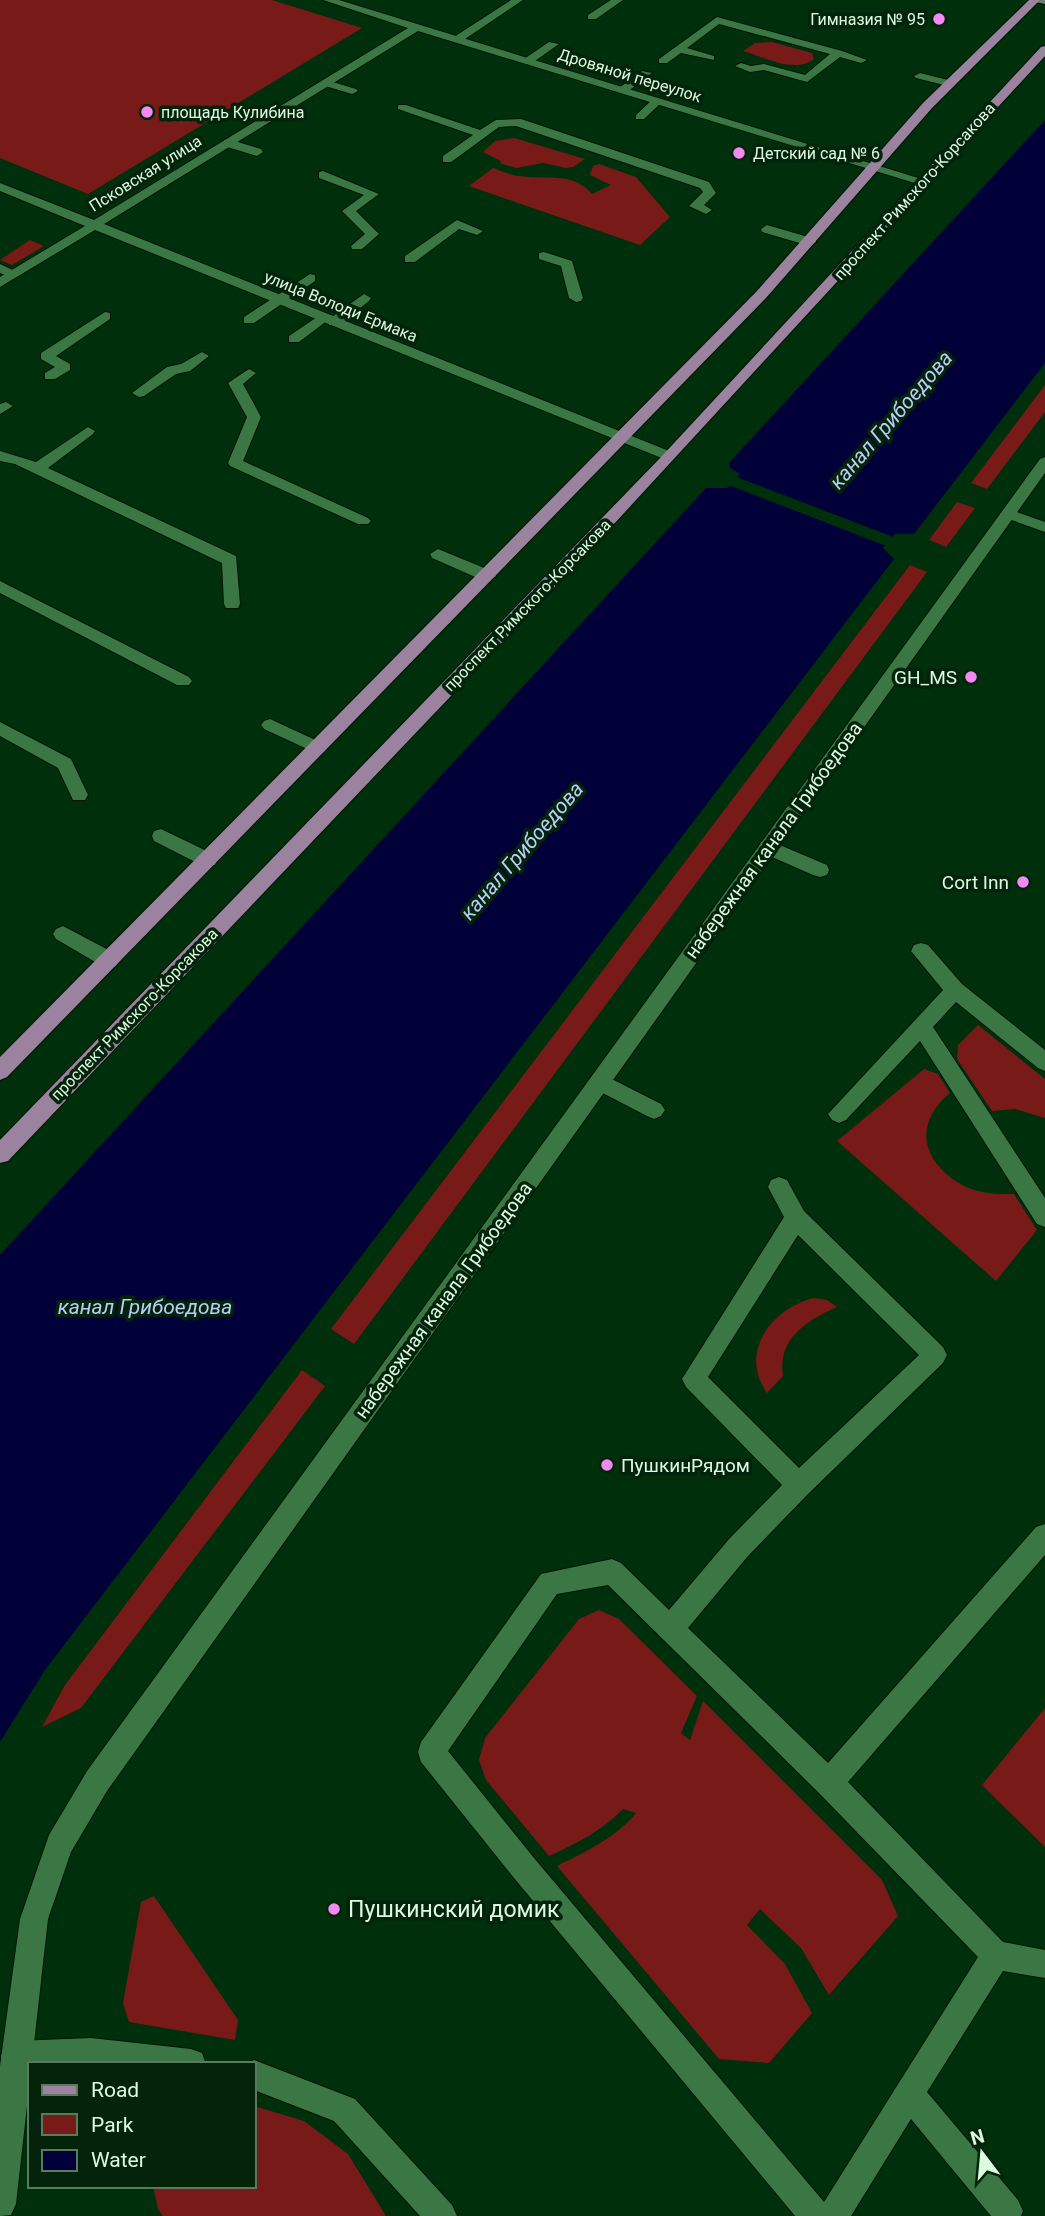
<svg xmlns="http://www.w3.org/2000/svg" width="1045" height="2216" font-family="Roboto,sans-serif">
  <rect width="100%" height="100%" fill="#002f0b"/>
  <!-- green -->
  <path fill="#781b18" d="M0,0h272l90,28 -274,166 -88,-36z
    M772,42l40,11 2,6c-19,15 -50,-2 -71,-8l12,-8z
    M514,138l71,21 -12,8 -7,1 -23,-5 -27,5 -16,-5 1,-2 -18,-9 12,-11z
    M599,164l37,13 34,40 -30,28 -171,-59 24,-18c9,3 17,7 26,8 26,4 54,-5 73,18l19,-9 -21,-10 3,-9z
    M30,240l14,6 -32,19 -12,-5z
    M1045,385v27l-58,77 -16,-6z
    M957,502l18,6 -29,39 -17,-7z
    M910,565l17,7 -573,772 -23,-15z
    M978,1025l67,54v39l-30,-9 -23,2 -35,-52 1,-14z
    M924,1069l14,5 12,19c-39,32 -27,72 16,94 16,7 32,7 48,7l23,36 -41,51 -159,-140z
    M814,1298l13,2 10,7c-30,13 -60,32 -54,69l-16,17c-29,-41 5,-85 47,-95z
    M302,1370l23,16 -244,322 -39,19 23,-42z
    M599,1610l20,9 78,77 -16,37 9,7 13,-39 179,179 16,36 -69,79 -28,-47 -41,-39 -13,16 38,39 27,49 -43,50 -50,-4 -162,-193c28,-14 60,-29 79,-53l-13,-4c-21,22 -46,34 -74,47l-63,-76 -7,-20 6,-22 94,-119z
    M1045,1708v139l-63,-62z
    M154,1896l84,124 -3,20 -106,-18 -6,-19 18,-101z
    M254,2106l50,15 44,33 38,62h-223l-5,-7 -5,-23h101z"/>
  <!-- water -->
  <path fill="#020039" d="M1045,120v243l-131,171h-19l-12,14 11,11 -849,1111 -45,72v-487l706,-767h21l13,-14 -10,-6 -1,-5z"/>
  <!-- pier -->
  <path fill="#002f0b" d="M734,476l162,62 -7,9 -163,-63z"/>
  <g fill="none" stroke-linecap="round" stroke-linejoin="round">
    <defs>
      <path id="lane" d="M511,0h12l-61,41h-8v-4z
        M611,0h12l-27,19h-8v-4z
        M717,17l125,34 25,9 -6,3 -21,-6 -33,25 -43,-12 -14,2 -15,-6 6,-3 10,3 13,-2 41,11 25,-21 -111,-30 -32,24 27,8v4l-33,-7 -14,10h-8v-4z
        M549,42l10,2 -27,19h-8v-4z
        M642,71l10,2 -25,19h-8v-4z
        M920,73l32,8 2,2 -6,3 -32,-8 -2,-2z
        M326,80l30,9 2,2 -6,3 -30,-9 -2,-2z
        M654,98l10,2 -20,19h-8v-4z
        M398,105h8l74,25 16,-10 25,-1 188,63 7,11 -12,12 8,5 -6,4 -17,-8 14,-14 -3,-4 -184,-62 -17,1 -48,35h-8v-6l30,-21 -75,-26z
        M228,139l33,10 2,3 -6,4 -33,-10v-6z
        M323,171l56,23 -23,17 23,23 -17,15h-10l-1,-3 14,-12 -23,-23 22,-16 -45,-17v-6z
        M457,220l26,11 -6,4 -18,-6 -44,33h-10v-6z
        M767,225l48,14 1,3 -6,4 -48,-14 -1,-3z
        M544,252l28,9 11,37 -2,3 -5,1 -7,-4 -8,-32 -22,-7v-6z
        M0,264l21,10 -7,4 -14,-5z
        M310,274l5,1v6l-61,42h-10v-6z
        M364,294l7,4 -2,3 -30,24h-10v-6z
        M105,312l5,1v6l-54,37 14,8v6l-15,9h-10v-6l10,-6 -14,-8v-6z
        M323,313l5,1v6l-29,22h-10v-6z
        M202,352l7,4 -19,15 -14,3 -32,22 -5,1 -7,-4 35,-26 14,-3z
        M249,369l7,4 -13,11 18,33 -18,44 125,57 3,3 -3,3h-10l-128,-58 -2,-3 19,-46 -19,-34z
        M6,402l7,4 -13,8v-10z
        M88,427l7,4 -2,3 -45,34 188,88 4,48 -2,4h-12l-2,-4 -2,-41 -207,-99 -15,-3v-10l36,11z
        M1008,509l37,13v10l-42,-15 -3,-3z
        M438,549l56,23 2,4 -8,5 -6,-1 -50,-22 -2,-4z
        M0,581l189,96 3,4 -3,4h-12l-177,-92z
        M270,719l54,25 3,4 -3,4 -6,2 -54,-25 -3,-4 3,-4z
        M0,722l71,37 17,36 -3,5h-12l-15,-32 -58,-32z
        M161,829l54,26 2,5 -2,5h-14l-47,-24 -2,-5 2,-5z
        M768,840l59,25 2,5 -2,5 -7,2 -7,-2 -52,-23 -2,-5 2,-5z
        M63,926l53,28 3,6 -3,6 -7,2 -7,-2 -46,-27 -3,-5 3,-5z
        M921,943l7,2 34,39 83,66v21l-7,-3 -82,-66 -23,25 112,171v29l-8,-3 -117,-183 -74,79 -7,3 -7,-3 -4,-6 115,-124 -32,-39 3,-6z
        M600,1073l61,31 4,6 -4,6 -7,3 -7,-3 -54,-28 -3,-6 3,-6z
        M779,1177l8,3 17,31 139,136 4,8 -4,8 -135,131 -60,62 -60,72 140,135 208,-236 9,-3v31l-197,227 155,160 42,8v28l-42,-7 -76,121 91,108 5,11 -2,5h-30l-80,-97 -60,97h-56l-281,-338 -93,-116 -3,-10 3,-10 120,-168 71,-15 9,4 48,47 61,-72 52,-53 -96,-98 -4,-8 102,-162 -16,-30 3,-7zM798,1235l121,120 -120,113 -91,-91zM608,1585l211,208 159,164 -154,245 -290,-344 -86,-107 109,-157z
        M91,2038l100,11 11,4 4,11h-176v6l-14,1 -11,-4 -4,-11 4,-11 11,-4z
        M254,2060l101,39 97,106 5,11h-37l-86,-95 -80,-31v-26h-9z"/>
      <path id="street" d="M323,0h16l589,181 -6,4 -4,-1 -500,-153 -314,193 570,229 2,3 -7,5 -574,-231 -95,57v-10l85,-51 -85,-35v-8l94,37 314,-192z
        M1045,457v16l-938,1318 -36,61 -23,67 -32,285 -5,11 -11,1v-150l20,-147 29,-84 38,-64 953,-1312z"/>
      <path id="secondary" d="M1034,0h11v4l-10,-2z"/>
      <path id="primary" d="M1029,0h11l-108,108 -166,190 -759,779 -7,3v-23l756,-765 167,-189z
        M1045,46v10l-455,494 -582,611 -8,2v-23l662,-684 379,-409z"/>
    </defs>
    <!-- lane casing -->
    <use href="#lane" stroke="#001501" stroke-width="2"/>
    <!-- street casing -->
    <use href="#street" stroke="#001501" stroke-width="2"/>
    <!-- secondary casing -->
    <use href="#secondary" stroke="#001501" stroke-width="2"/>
    <!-- primary casing -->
    <use href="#primary" stroke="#001501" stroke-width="2"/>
    <!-- lane -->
    <use href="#lane" fill="#3b7744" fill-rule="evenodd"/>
    <!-- street -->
    <use href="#street" fill="#3b7744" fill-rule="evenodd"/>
    <!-- secondary -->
    <use href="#secondary" fill="#6b7d71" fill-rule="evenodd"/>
    <!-- primary -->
    <use href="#primary" fill="#9b839f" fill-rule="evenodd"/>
  </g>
  <!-- markers -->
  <g fill="#f28af2" stroke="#03230a" stroke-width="2.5">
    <circle cx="939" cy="19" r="7"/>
    <circle cx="147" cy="112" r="7"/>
    <circle cx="739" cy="153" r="7"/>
    <circle cx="971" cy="677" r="7"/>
    <circle cx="1023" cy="882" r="7"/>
    <circle cx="607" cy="1465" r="7"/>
    <circle cx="334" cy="1909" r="7"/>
  </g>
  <g text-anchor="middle" stroke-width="7" stroke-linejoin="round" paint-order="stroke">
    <!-- far-poi labels -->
    <g font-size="16" fill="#dcfbde" stroke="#03230a" text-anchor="start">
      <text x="925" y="25" text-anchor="end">Гимназия № 95</text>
      <text x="161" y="118">площадь Кулибина</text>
      <text x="753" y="159">Детский сад № 6</text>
    </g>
    <!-- far-street labels -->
    <g font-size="16" fill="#dcfbde" stroke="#03230a">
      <text transform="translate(630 75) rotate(17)" y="6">Дровяной переулок</text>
      <text transform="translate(145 173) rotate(-32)" y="6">Псковская улица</text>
      <text transform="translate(914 191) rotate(-48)" y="6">проспект Римского-Корсакова</text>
      <text transform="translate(341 306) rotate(22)" y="6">улица Володи Ермака</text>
      <text transform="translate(527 605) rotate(-46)" y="6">проспект Римского-Корсакова</text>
      <text transform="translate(134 1014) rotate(-46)" y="6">проспект Римского-Корсакова</text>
    </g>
    <!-- poi labels -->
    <g font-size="19" fill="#dcfbde" stroke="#03230a" text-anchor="end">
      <text x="957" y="684">GH_MS</text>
      <text x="1009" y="889">Cort Inn</text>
      <text x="621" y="1472" text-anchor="start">ПушкинРядом</text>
    </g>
    <!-- street labels -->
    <g font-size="19" fill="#dcfbde" stroke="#03230a">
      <text transform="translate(773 840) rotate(-54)" y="7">набережная канала Грибоедова</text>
      <text transform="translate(443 1300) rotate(-54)" y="7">набережная канала Грибоедова</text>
    </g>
    <!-- water labels -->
    <g font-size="21" font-style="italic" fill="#bacdfa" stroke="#03230a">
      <text transform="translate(891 420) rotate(-49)" y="7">канал Грибоедова</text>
      <text transform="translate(522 851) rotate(-49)" y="7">канал Грибоедова</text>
      <text x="145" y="1314">канал Грибоедова</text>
    </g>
    <!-- near-poi labels -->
    <g font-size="23" fill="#dcfbde" stroke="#03230a" text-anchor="start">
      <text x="348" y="1917">Пушкинский домик</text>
    </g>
  </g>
  <!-- legend -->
  <rect x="28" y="2062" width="228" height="126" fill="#03230a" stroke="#5a795f" stroke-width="2"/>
  <rect x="42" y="2085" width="35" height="10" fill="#9b839f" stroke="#5a795f" stroke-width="2"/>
  <text x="91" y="2097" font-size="21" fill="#dcfbde">Road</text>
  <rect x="42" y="2114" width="35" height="21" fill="#781b18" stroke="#5a795f" stroke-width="2"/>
  <text x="91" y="2132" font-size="21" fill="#dcfbde">Park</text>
  <rect x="42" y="2150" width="35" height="21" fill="#020039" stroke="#5a795f" stroke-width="2"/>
  <text x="91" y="2167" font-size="21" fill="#dcfbde">Water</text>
  <!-- north arrow -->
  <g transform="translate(982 2153) rotate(344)" stroke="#03230a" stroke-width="5" paint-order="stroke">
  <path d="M0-5L12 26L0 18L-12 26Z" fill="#dcfbde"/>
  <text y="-10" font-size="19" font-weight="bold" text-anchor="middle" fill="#dcfbde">N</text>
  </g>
</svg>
